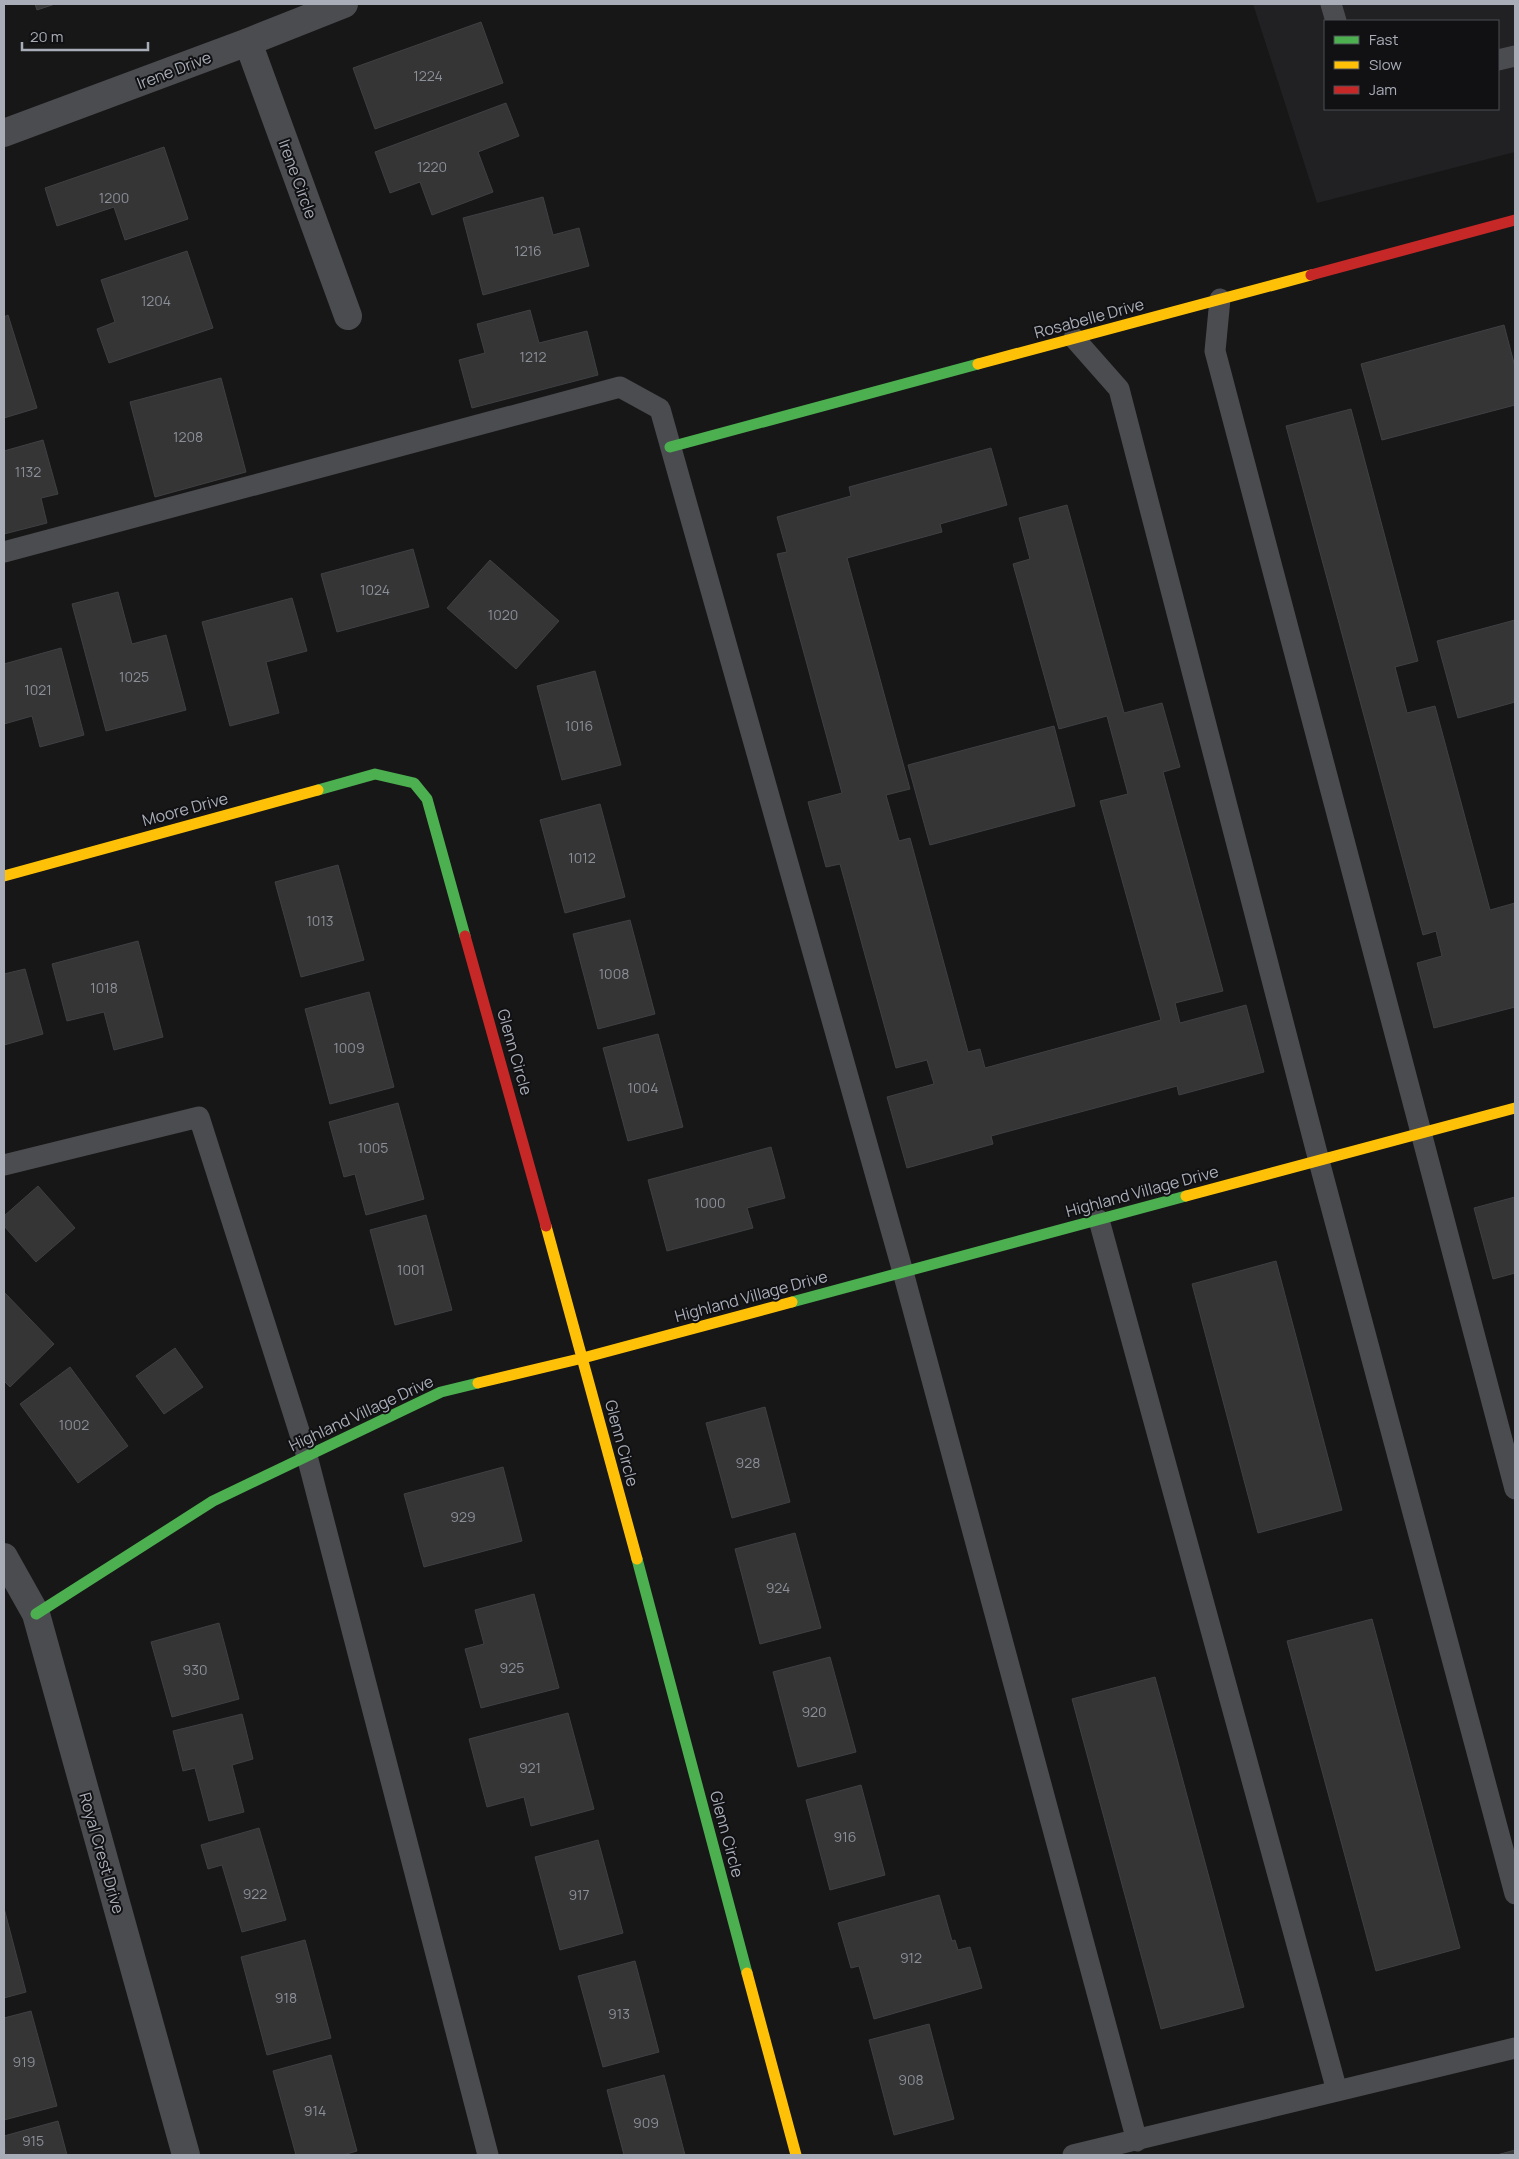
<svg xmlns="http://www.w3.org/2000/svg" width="1519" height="2159" font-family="Manrope,sans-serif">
  <rect width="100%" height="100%" fill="#171717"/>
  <!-- built -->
  <path fill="#212123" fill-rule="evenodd" d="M1253,4h262v148l-198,51zM1325,21h173v88h-173z"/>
  <!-- building -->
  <path fill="#353536" stroke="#3f4043" d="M35,4h20l-18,6z
    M481,22l22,61 -128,46 -22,-61z
    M506,103l13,33 -41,16 15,40 -61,23 -12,-33 -30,11 -15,-41z
    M164,147l24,72 -63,21 -11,-33 -57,19 -12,-38z
    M543,197l10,38 26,-7 10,38 -106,29 -20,-77z
    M187,251l26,77 -104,35 -12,-34 18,-7 -14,-42z
    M530,310l9,33 48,-12 11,44 -126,33 -13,-48 26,-7 -8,-29z
    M8,315l29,93 -33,10v-101z
    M1504,325l11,42v38l-133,35 -21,-76z
    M221,378l25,94 -91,25 -25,-95z
    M1351,409l67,252 -23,6 12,46 28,-7 55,204 25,-7v104l-81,21 -17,-65 25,-7 -6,-25 -13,4 -137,-509z
    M43,440l15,54 -17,4 6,25 -43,11v-83z
    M991,448l16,57 -67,19 2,8 -95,26 63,231 -24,6 13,46 11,-3 58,214 12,-3 5,19 176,-48 -61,-219 28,-7 -21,-78 -48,13 -46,-165 17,-5 -11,-41 48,-13 57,208 38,-10 18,64 -17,5 60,219 -48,12 5,20 66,-18 18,67 -85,23 -2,-9 -186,50 2,8 -86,24 -20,-71 47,-13 -7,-24 -31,8 -56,-204 -14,3 -18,-65 34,-9 -65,-239 10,-2 -10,-35 74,-21 -2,-9z
    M413,549l16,58 -92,25 -16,-58z
    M490,560l69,61 -43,48 -69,-61z
    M118,592l14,52 34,-9 20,75 -80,21 -34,-127z
    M292,598l15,53 -41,11 13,51 -49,13 -28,-104z
    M1515,620v82l-57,16 -21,-77z
    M61,648l23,87 -44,12 -8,-31 -28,8v-60z
    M595,671l26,94 -59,15 -25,-94z
    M1054,726l21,80 -145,39 -22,-80z
    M600,804l25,93 -60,16 -25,-93z
    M338,865l26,95 -63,17 -26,-95z
    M630,920l25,94 -57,15 -25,-95z
    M138,941l25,96 -49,13 -10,-38 -37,9 -15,-57z
    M25,969l18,65 -39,11v-71z
    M369,992l25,95 -64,17 -25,-95z
    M658,1034l25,93 -55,14 -25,-93z
    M398,1103l26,96 -58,16 -11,-41 -11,3 -15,-55z
    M771,1147l14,51 -38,10 6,20 -86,23 -19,-71z
    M38,1186l37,42 -39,34 -32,-36v-10z
    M1515,1197v76l-22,6 -19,-71z
    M426,1215l26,95 -57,15 -25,-95z
    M1276,1261l66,249 -84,23 -66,-249z
    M4,1292l50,52 -44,43 -6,-6z
    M175,1348l28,39 -39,27 -28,-38z
    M70,1367l58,79 -50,37 -58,-79z
    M765,1407l25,95 -58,16 -26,-95z
    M503,1467l19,74 -98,26 -20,-73z
    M795,1533l26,95 -61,16 -25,-95z
    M534,1594l25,94 -78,20 -16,-59 19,-5 -9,-34z
    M1372,1619l88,329 -84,23 -89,-330z
    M219,1623l20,76 -67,18 -21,-75z
    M830,1657l26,95 -58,15 -25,-95z
    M1155,1677l89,330 -83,22 -89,-330z
    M568,1713l26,96 -63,17 -7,-29 -37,10 -18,-68z
    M242,1714l11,45 -21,6 12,47 -35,9 -14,-53 -12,3 -10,-40z
    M861,1785l24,90 -55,15 -24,-90z
    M259,1828l27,92 -44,12 -20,-67 -14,4 -7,-24z
    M598,1840l25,93 -63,17 -25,-93z
    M939,1895l13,46 3,-1 3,10 12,-3 12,41 -108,31 -15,-53 -8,2 -13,-45z
    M4,1908l22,84 -22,6z
    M305,1940l26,98 -64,17 -26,-98z
    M635,1961l24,91 -56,15 -25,-91z
    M31,2011l26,95 -53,14v-102z
    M929,2024l25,95 -60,16 -25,-95z
    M331,2055l26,96 -14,4h-47l-23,-84z
    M664,2075l21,80h-61l-17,-65z
    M58,2121l9,34h-61l-2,-19z
    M1515,2150v5h-18z"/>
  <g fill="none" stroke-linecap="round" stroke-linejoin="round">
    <!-- lane -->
    <path stroke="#4b4c50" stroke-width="21" d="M1331,4l5,17
      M1498,60l17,-4
      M1220,299l-5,52 300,1138
      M1074,338l45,51 200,772 196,733
      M4,552l616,-165 40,22 243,863 234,869
      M4,1165l195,-48 108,339 181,699
      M1099,1220l238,871
      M1073,2155l442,-107"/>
    <!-- street -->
    <path stroke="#4b4c50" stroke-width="28" d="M248,42l100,274
      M4,133l244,-91 96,-38
      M4,1557l32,57 150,541"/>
    <!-- fast -->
    <path stroke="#4caf50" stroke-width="11" d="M670,447l308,-83
      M318,790l57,-16 39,9 13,16 38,137
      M792,1302l394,-106
      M637,1559l110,414
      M36,1614l177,-113 228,-109 37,-9"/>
    <!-- slow -->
    <path stroke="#ffc107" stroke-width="11" d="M978,364l333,-89
      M4,876l314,-86
      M1186,1196l329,-88
      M546,1226l91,333
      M478,1383l105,-25 209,-56
      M747,1973l49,182"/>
    <!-- jam -->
    <path stroke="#c62828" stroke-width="11" d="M1311,275l204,-55
      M465,936l81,290"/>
  </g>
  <g text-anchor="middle" stroke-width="4" stroke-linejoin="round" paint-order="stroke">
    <!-- number labels -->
    <g font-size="14" fill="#8b8f98">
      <text x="428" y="81">1224</text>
      <text x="432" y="172">1220</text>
      <text x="114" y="203">1200</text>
      <text x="528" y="256">1216</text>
      <text x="156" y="306">1204</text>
      <text x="533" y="362">1212</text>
      <text x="188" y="442">1208</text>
      <text x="28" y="477">1132</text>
      <text x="375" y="595">1024</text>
      <text x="503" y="620">1020</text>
      <text x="134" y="682">1025</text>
      <text x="38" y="695">1021</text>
      <text x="579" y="731">1016</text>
      <text x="582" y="863">1012</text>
      <text x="320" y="926">1013</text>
      <text x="614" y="979">1008</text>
      <text x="104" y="993">1018</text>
      <text x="349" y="1053">1009</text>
      <text x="643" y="1093">1004</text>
      <text x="373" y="1153">1005</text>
      <text x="710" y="1208">1000</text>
      <text x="411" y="1275">1001</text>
      <text x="74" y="1430">1002</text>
      <text x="748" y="1468">928</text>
      <text x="463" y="1522">929</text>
      <text x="778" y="1593">924</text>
      <text x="512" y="1673">925</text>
      <text x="195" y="1675">930</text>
      <text x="814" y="1717">920</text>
      <text x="530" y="1773">921</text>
      <text x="845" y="1842">916</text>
      <text x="255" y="1899">922</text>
      <text x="579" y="1900">917</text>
      <text x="911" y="1963">912</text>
      <text x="286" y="2003">918</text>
      <text x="619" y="2019">913</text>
      <text x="24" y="2067">919</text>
      <text x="911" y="2085">908</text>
      <text x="315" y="2116">914</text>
      <text x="646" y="2128">909</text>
      <text x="33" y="2146">915</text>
    </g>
    <!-- street labels -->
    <g font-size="16" fill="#a8adb8" stroke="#111113">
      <text transform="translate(174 70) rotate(-21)" y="6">Irene Drive</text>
      <text transform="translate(298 179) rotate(70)" y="6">Irene Circle</text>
      <text transform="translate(1089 318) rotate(-15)" y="6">Rosabelle Drive</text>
      <text transform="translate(185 809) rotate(-15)" y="6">Moore Drive</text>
      <text transform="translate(515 1052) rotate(74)" y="6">Glenn Circle</text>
      <text transform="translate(1142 1191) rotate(-15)" y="6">Highland Village Drive</text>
      <text transform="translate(751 1296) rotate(-15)" y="6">Highland Village Drive</text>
      <text transform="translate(361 1413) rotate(-25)" y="6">Highland Village Drive</text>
      <text transform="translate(622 1443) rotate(75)" y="6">Glenn Circle</text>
      <text transform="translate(727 1834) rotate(75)" y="6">Glenn Circle</text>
      <text transform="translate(102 1853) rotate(74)" y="6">Royal Crest Drive</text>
    </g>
  </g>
  <!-- border -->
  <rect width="1519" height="2159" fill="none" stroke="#a8adb8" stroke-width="10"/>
  <!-- legend -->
  <rect x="1324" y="20" width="175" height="90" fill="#111113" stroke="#4d4f55"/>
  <rect x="1334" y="36" width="25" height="8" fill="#4caf50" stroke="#4d4f55"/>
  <text x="1369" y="45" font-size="15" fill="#a8adb8">Fast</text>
  <rect x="1334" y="61" width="25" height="8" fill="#ffc107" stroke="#4d4f55"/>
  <text x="1369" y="70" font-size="15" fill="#a8adb8">Slow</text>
  <rect x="1334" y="86" width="25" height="8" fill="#c62828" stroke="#4d4f55"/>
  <text x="1369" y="95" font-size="15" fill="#a8adb8">Jam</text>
  <!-- scale -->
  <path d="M22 42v8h126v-8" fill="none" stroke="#a8adb8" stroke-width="2.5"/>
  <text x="30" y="42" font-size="15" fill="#a8adb8" stroke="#111113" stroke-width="4" paint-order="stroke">20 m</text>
</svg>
